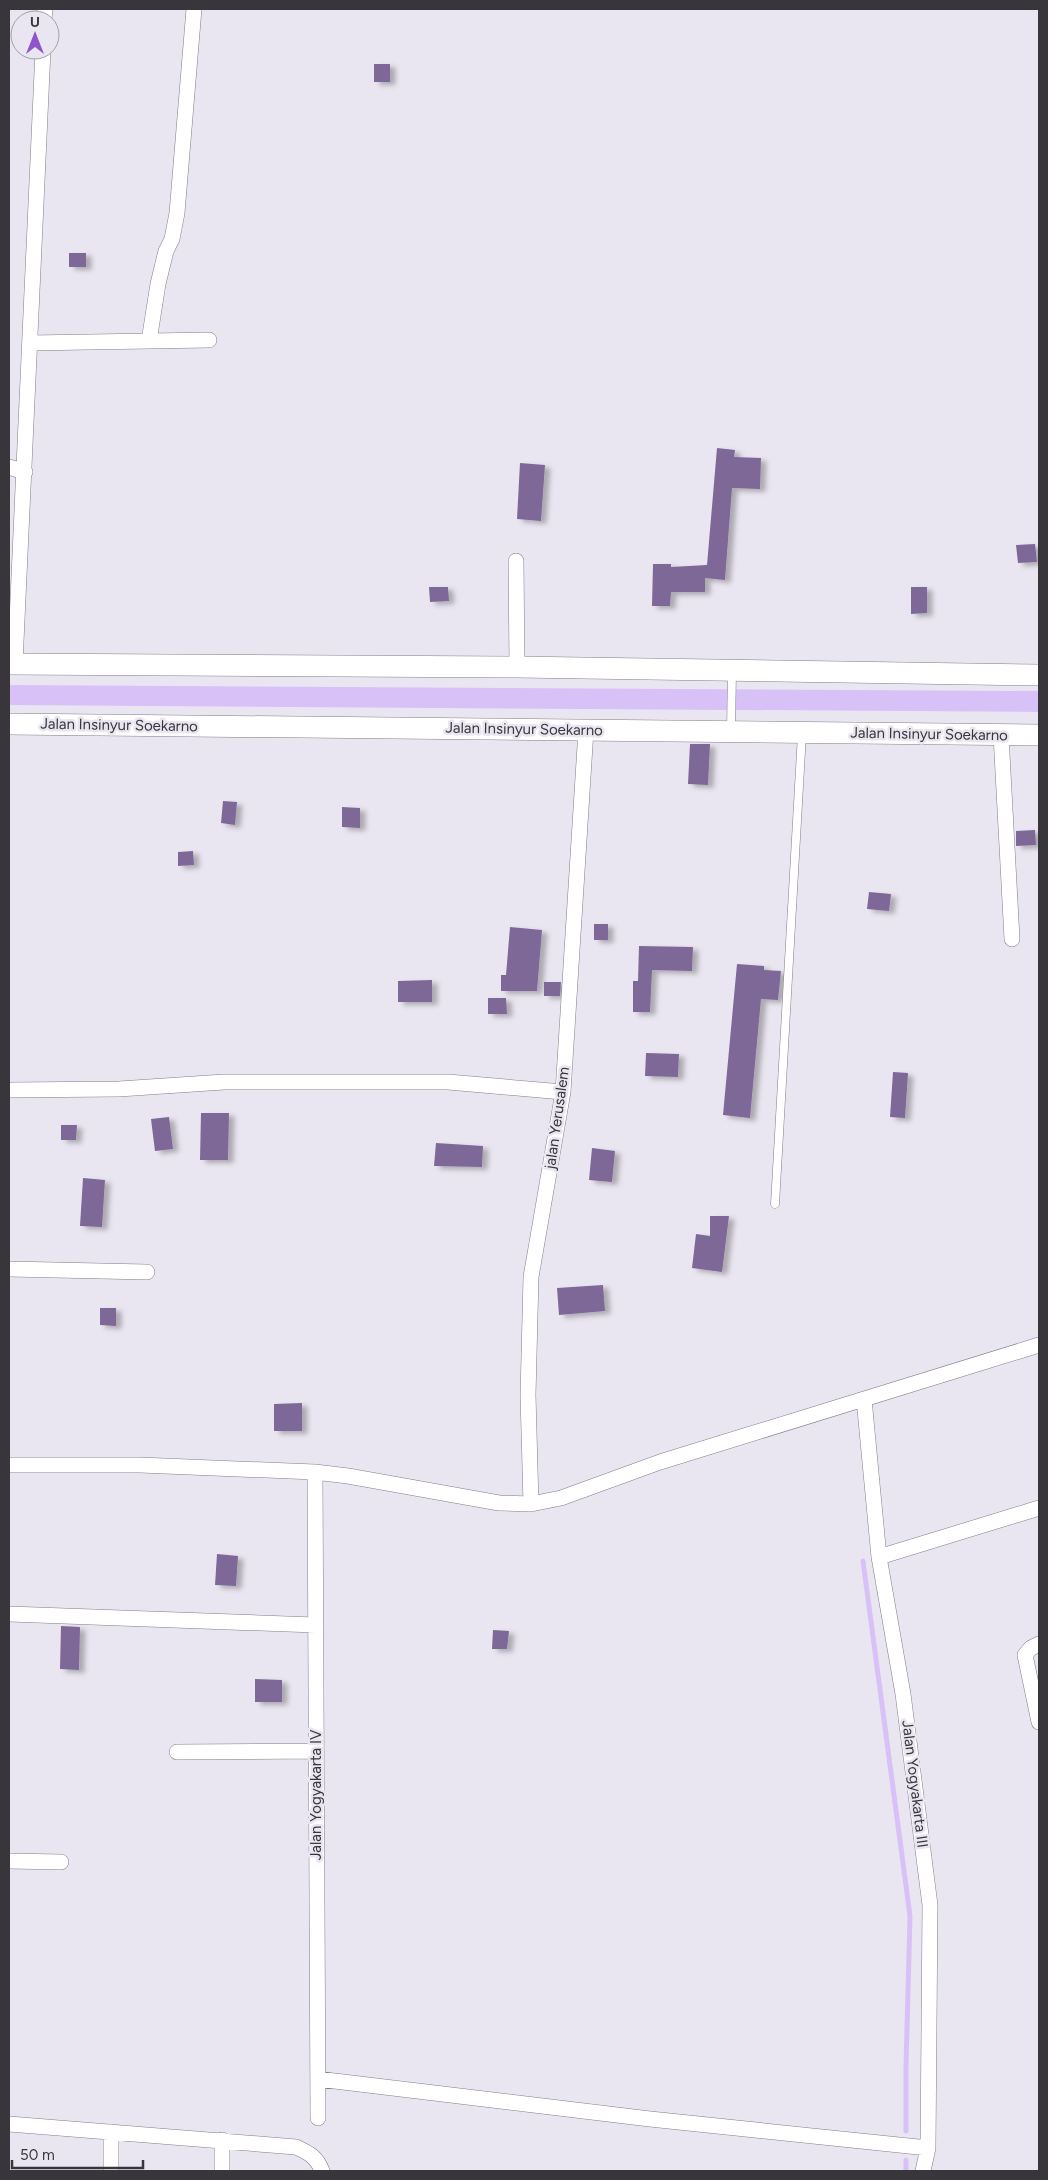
<svg xmlns="http://www.w3.org/2000/svg" width="1048" height="2180" font-family="Figtree,sans-serif">
  <defs>
    <filter id="shadow"><feDropShadow dx="5.5" dy="3" stdDeviation="2.5" flood-color="#0004"/></filter>
  </defs>
  <rect width="100%" height="100%" fill="#eae6f1"/>
  <!-- water -->
  <path fill="#d8c1f6" d="M9,685l1030,6v21l-1030,-7z"/>
  <g fill="none" stroke-linecap="round" stroke-linejoin="round">
    <!-- stream -->
    <path stroke="#d8c1f6" stroke-width="5" d="M863,1561l47,355 -4,150v65
      M906,2160v11"/>
  </g>
  <!-- building -->
  <path fill="#7d6898" filter="url(#shadow)" d="M374,64h16v18h-16z
    M69,253h17v14h-17z
    M717,448l18,2 -1,7 27,1 -1,31 -28,-1 -7,92 -20,-2v14h-34l-1,14h-18l1,-42h18v3l36,-2z
    M520,463l25,2 -4,56 -24,-2z
    M1035,544l2,18 -19,1 -2,-18z
    M429,587h19l1,14 -19,1z
    M911,587h16v26l-16,1z
    M690,744h20l-2,41 -20,-1z
    M223,801l14,1 -2,23 -14,-2z
    M342,807l18,1v20l-18,-1z
    M1035,830l1,15 -20,1v-15z
    M193,851l1,14 -16,1v-14z
    M869,892l22,2 -2,17 -22,-2z
    M594,924h14v16h-14z
    M510,927l32,3 -5,61h-36v-16h5z
    M639,946l54,1 -1,24 -40,-1 -2,42h-17v-31h5z
    M737,964l27,2v4l17,1 -3,29 -17,-1 -11,119 -27,-3z
    M432,980v22h-34v-21z
    M544,982h17l-1,14h-16z
    M488,998h18l1,16h-19z
    M646,1053l33,1 -1,23 -33,-1z
    M893,1072l15,1 -3,45 -15,-1z
    M201,1113h28l-1,47h-28z
    M169,1117l4,32 -18,2 -4,-32z
    M61,1125h16l-1,15h-15z
    M436,1143l47,3 -1,21 -48,-1z
    M592,1148l23,3 -3,31 -23,-2z
    M83,1178l22,2 -3,47 -22,-1z
    M710,1216h19l-7,56 -30,-4 4,-34 14,2z
    M603,1285l2,26 -46,4 -2,-27z
    M100,1308h16v18l-16,-1z
    M302,1403v28h-28v-27z
    M217,1554l21,2 -2,30 -21,-1z
    M61,1626l19,1 -1,43 -19,-1z
    M493,1630l16,1 -2,18h-15z
    M255,1679l27,1v22h-27z"/>
  <g fill="none" stroke-linecap="round" stroke-linejoin="round">
    <defs>
      <path id="lane" d="M731,730l1,-59
        M775,1204l27,-470"/>
      <path id="street" d="M44,20l1,-11
        M149,341l9,-57 8,-33 6,-12 5,-26 17,-204
        M30,343l179,-3
        M9,467l16,5
        M516,561l1,106
        M15,664l28,-614
        M1001,735l11,204
        M9,1090l110,-1 105,-7h224l115,10
        M9,1269l138,3
        M864,1399l15,158 24,137 27,211 -2,243 -5,23
        M9,1465h131l175,7 33,4 151,27 32,1 30,-6 99,-36 379,-117
        M315,1472l3,646
        M531,1504l-3,-109 3,-118 32,-185 23,-362
        M879,1557l160,-49
        M9,1614l306,11
        M1039,1644l-8,4 -6,7 14,67
        M177,1752l138,-1
        M9,1861l52,1
        M318,2079l332,40 278,29
        M9,2124l287,23c13,6 21,10 26,24
        M111,2132v39
        M222,2171v-31"/>
      <path id="secondary" d="M9,664l508,3 522,8
        M9,724l1030,11"/>
    </defs>
    <!-- lane casing -->
    <use href="#lane" stroke="#827e88" stroke-width="9"/>
    <!-- street casing -->
    <use href="#street" stroke="#827e88" stroke-width="16"/>
    <!-- secondary casing -->
    <use href="#secondary" stroke="#827e88" stroke-width="22"/>
    <!-- lane -->
    <use href="#lane" stroke="#fff" stroke-width="8"/>
    <!-- street -->
    <use href="#street" stroke="#fff" stroke-width="15"/>
    <!-- secondary -->
    <use href="#secondary" stroke="#fff" stroke-width="21"/>
  </g>
  <g text-anchor="middle" stroke-width="5" stroke-linejoin="round" paint-order="stroke">
    <!-- street labels -->
    <g font-size="15" fill="#38363a" stroke="#eae6f1">
      <text transform="translate(119 725) rotate(1)" y="5">Jalan Insinyur Soekarno</text>
      <text transform="translate(524 729) rotate(1)" y="5">Jalan Insinyur Soekarno</text>
      <text transform="translate(929 734) rotate(1)" y="5">Jalan Insinyur Soekarno</text>
      <text transform="translate(557 1118) rotate(-82)" y="5">jalan Yerusalem</text>
      <text transform="translate(915 1784) rotate(83)" y="5">Jalan Yogyakarta III</text>
      <text transform="translate(316 1795) rotate(-90)" y="5">Jalan Yogyakarta IV</text>
    </g>
  </g>
  <!-- border -->
  <rect width="1048" height="2180" fill="none" stroke="#38363a" stroke-width="20"/>
  <!-- north arrow -->
  <g transform="translate(35 35)"><circle r="24" fill="#eae6f1" stroke="#a3a0a8"/>
  <path d="M0-4L9 19L0 12L-9 19Z" fill="#8f53ca"/>
  <text y="-8" font-size="14" font-weight="bold" text-anchor="middle" fill="#38363a">U</text>
  </g>
  <!-- scale -->
  <path d="M12 2160v8h131v-8" fill="none" stroke="#38363a" stroke-width="2.5"/>
  <text x="20" y="2160" font-size="15" fill="#38363a" stroke="#eae6f1" stroke-width="4" paint-order="stroke">50 m</text>
</svg>
